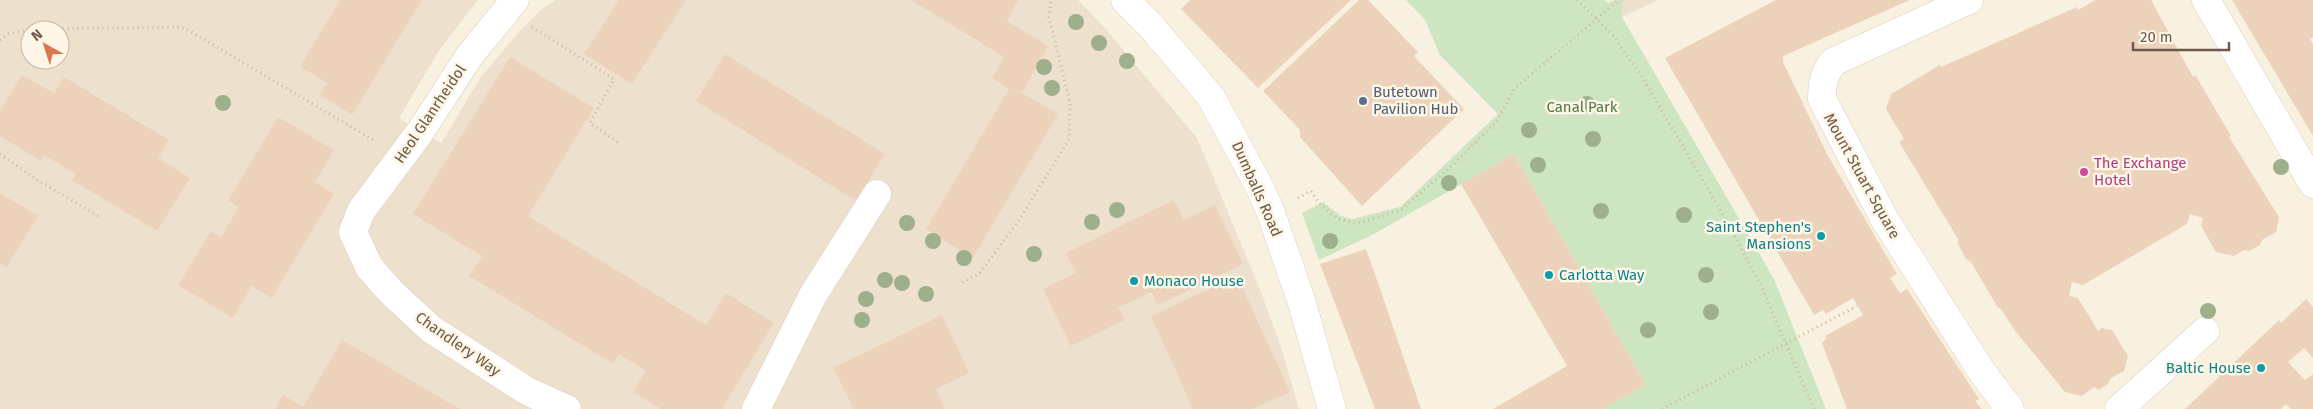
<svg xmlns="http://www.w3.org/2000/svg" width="2313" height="409" font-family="'Fira Sans',sans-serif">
  <rect width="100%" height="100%" fill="#f9f1e0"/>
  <!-- residential -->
  <path fill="#ede1ce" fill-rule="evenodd" d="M0,0h478l-38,49 -41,69 21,14 21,11 40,-66 36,-43 24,-24 14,-10h523l27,28 92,110 62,149 22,60 18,62h-1299zM30,30h30v30h-30z
    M1623,0h35l-36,17z"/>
  <!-- green -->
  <path fill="#cde5c1" d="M1406,0h199l3,3 6,-3h9l-1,17 152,262 52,130h-223l43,-24 -132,-231 -140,80 -55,26 -17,-47 21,-11 18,14 11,3 48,-12 98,-93 -58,-59 -15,-35z"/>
  <!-- building -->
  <path fill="#ecd2bb" d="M340,0h82l-70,115 -32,-20 7,-12 -27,-17z
    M619,0h67l-54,84 -48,-30z
    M911,0h107l-11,21 41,25 -26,47 36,21 -85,144 -47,-29 83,-140 -17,-11 12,-21z
    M1190,0h161l-93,88 -77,-79z
    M1359,0h9l50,52 -4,4 50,53 -102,97 -62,-69v-7l-37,-39z
    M1776,0h134l-127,56v6l44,92 70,120 -7,4 10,15 7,-4 72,110 -4,2 7,8h-135l-25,-66 4,-4 -1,-3 38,-21 -10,-17 -27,16 -3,-4 -9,5 -149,-257z
    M2095,0h56l42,77 3,-1 35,60 -2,1 50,80 -3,15 -14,8 -2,5 -11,6 -5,-1 -10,6 -18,-4 -15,-26 2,-8 -13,-4 -3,10 -104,61 -11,-3 -3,14 9,2 20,33 4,-3 10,2 16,26 -4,15 -13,7 -3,6 -9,6 -5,-3 -12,9 -17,-4 -49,-60 -16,-24h-2l-27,-46 -5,-3 -8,-15v-5l-59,-97 5,-3 -18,-30 5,-15 49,-29 1,2 136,-60 1,3z
    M2232,0h81v37l-3,2 3,5v92z
    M725,54l160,100 -29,47 -160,-100z
    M510,57l84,51 -66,108 178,109 20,-32 48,30 -52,86h-61l-28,-17 13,-21 -27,-17 -6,10 -144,-88 13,-20 -69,-42z
    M22,75l32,18 10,-16 105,63 -11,18 32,20 -33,53 -85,-51 4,-6 -32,-19 -3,6 -41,-25v-25z
    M278,117l56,33 -19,32 19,12 -62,104 -20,-12 -19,32 -55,-33 33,-54 10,6 18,-30 -11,-6z
    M1514,154l132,231 -43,24h-110l74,-43 -106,-182z
    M0,193l38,23 -31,51 -7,-4z
    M1174,200l10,20 31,-15 28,59 -85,41 -7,-13 -33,16 7,12 -54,26 -28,-57 33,-16 -10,-20z
    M1366,249l9,25 46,135h-46l-55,-145z
    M1237,276l53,116 -37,17h-60l-42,-93z
    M2306,299l7,8v51l-9,-10 -16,14 17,18 8,-6v35h-22l-5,-5 -5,5h-96l94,-89 2,3z
    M942,315l27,58 -33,16 9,20h-91l-21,-41z
    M342,340l118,69h-185l8,-14 20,12z"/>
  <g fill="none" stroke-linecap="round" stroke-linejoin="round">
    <defs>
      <path id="minor" d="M515,0l-45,55 -50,77 -59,79 -8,21 16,35 22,25 40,37 96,62 40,18
        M1125,0l25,25 61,72 49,91 11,25 30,87 31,109
        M1969,0l-136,62c-9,12 -11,22 -11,37l63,121 97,152 28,37
        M2206,0l107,184
        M756,409l57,-114 64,-101
        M2119,409l86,-78"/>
    </defs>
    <!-- minor casing -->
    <use href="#minor" stroke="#dccebd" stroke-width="29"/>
    <!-- path -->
    <path stroke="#d0b59f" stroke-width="3" stroke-dasharray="1 4" stroke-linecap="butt" d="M1577,0l35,34 30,43 83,141 36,68 53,123
      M532,27l82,52 -24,44 29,20
      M0,40l8,-6 25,-5 147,-2 10,4 185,110
      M0,154l39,27 61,36
      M1298,198l13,-7 8,12 19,16 12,3 10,1 42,-14 55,-48 40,-40 17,-32 105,-89
      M962,282l17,-8 41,-55 49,-80 1,-36 -21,-86 2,-17
      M1662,409l195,-103"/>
    <!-- minor -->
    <use href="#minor" stroke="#fff" stroke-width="28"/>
  </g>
  <!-- trees -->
  <g fill="#9daf8b">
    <circle cx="1076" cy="22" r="8"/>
    <circle cx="1099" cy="43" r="8"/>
    <circle cx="1127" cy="61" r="8"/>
    <circle cx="1044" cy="67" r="8"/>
    <circle cx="1052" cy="88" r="8"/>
    <circle cx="223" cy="103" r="8"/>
    <circle cx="1587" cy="104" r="8"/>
    <circle cx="1529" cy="130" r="8"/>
    <circle cx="1593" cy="139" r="8"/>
    <circle cx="1538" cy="165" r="8"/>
    <circle cx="2281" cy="167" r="8"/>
    <circle cx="1449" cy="183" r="8"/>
    <circle cx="1117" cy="210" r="8"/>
    <circle cx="1601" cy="211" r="8"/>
    <circle cx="1684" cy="215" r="8"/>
    <circle cx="1092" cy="222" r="8"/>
    <circle cx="907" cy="223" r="8"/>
    <circle cx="933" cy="241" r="8"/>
    <circle cx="1330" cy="241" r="8"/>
    <circle cx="1034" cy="254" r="8"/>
    <circle cx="964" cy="258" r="8"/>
    <circle cx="1706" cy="275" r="8"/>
    <circle cx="885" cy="280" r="8"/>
    <circle cx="902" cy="283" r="8"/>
    <circle cx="926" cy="294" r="8"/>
    <circle cx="866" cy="299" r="8"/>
    <circle cx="2208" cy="311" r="8"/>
    <circle cx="1711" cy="312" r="8"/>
    <circle cx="862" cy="320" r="8"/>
    <circle cx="1648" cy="330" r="8"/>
  </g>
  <!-- markers -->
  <circle fill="#5c6f8a" stroke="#fdf6e6" stroke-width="2" cx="1363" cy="101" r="5"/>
  <circle fill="#d1479c" stroke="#fdf6e6" stroke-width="2" cx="2084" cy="172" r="5"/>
  <g fill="#0f9aa8" stroke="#fdf6e6" stroke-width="2">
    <circle cx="1821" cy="236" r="5"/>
    <circle cx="1549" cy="275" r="5"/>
    <circle cx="1134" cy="281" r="5"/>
    <circle cx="2261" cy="368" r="5"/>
  </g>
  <g text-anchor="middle" stroke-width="5" stroke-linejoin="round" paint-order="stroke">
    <!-- service labels -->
    <g font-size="15" fill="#4e5e75" stroke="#fdf6e6" text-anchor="start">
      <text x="1373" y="97">Butetown<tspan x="1373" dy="17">Pavilion Hub</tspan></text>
    </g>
    <!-- park labels -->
    <g font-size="15" fill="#527946" stroke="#fdf6e6">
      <text x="1582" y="112">Canal Park</text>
    </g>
    <!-- street labels -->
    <g font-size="15" fill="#6e594a" stroke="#fdf6e6">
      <text transform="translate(430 114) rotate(-56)" y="5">Heol Glanrheidol</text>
      <text transform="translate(1862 176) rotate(61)" y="5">Mount Stuart Square</text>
      <text transform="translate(1257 189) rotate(66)" y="5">Dumballs Road</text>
      <text transform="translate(458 344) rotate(35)" y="5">Chandlery Way</text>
    </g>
    <!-- hotel labels -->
    <g font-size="15" fill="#b23c85" stroke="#fdf6e6" text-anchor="start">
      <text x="2094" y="168">The Exchange<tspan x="2094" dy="17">Hotel</tspan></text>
    </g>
    <!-- culture labels -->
    <g font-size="15" fill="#0d838f" stroke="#fdf6e6" text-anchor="end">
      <text x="1811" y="232">Saint Stephen's<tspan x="1811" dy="17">Mansions</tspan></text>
      <text x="1559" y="280" text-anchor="start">Carlotta Way</text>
      <text x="1144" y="286" text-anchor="start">Monaco House</text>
      <text x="2251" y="373">Baltic House</text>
    </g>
  </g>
  <!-- north arrow -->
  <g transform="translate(45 45) rotate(321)"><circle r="24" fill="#fdf6e6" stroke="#c4b7a8"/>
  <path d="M0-4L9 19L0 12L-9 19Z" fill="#d9784f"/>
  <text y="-8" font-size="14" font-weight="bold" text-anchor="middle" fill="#6e594a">N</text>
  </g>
  <!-- scale -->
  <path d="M2133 42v8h96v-8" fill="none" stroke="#6e594a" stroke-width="2.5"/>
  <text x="2140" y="42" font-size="15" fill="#6e594a" stroke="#fdf6e6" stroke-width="4" paint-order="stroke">20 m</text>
</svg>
